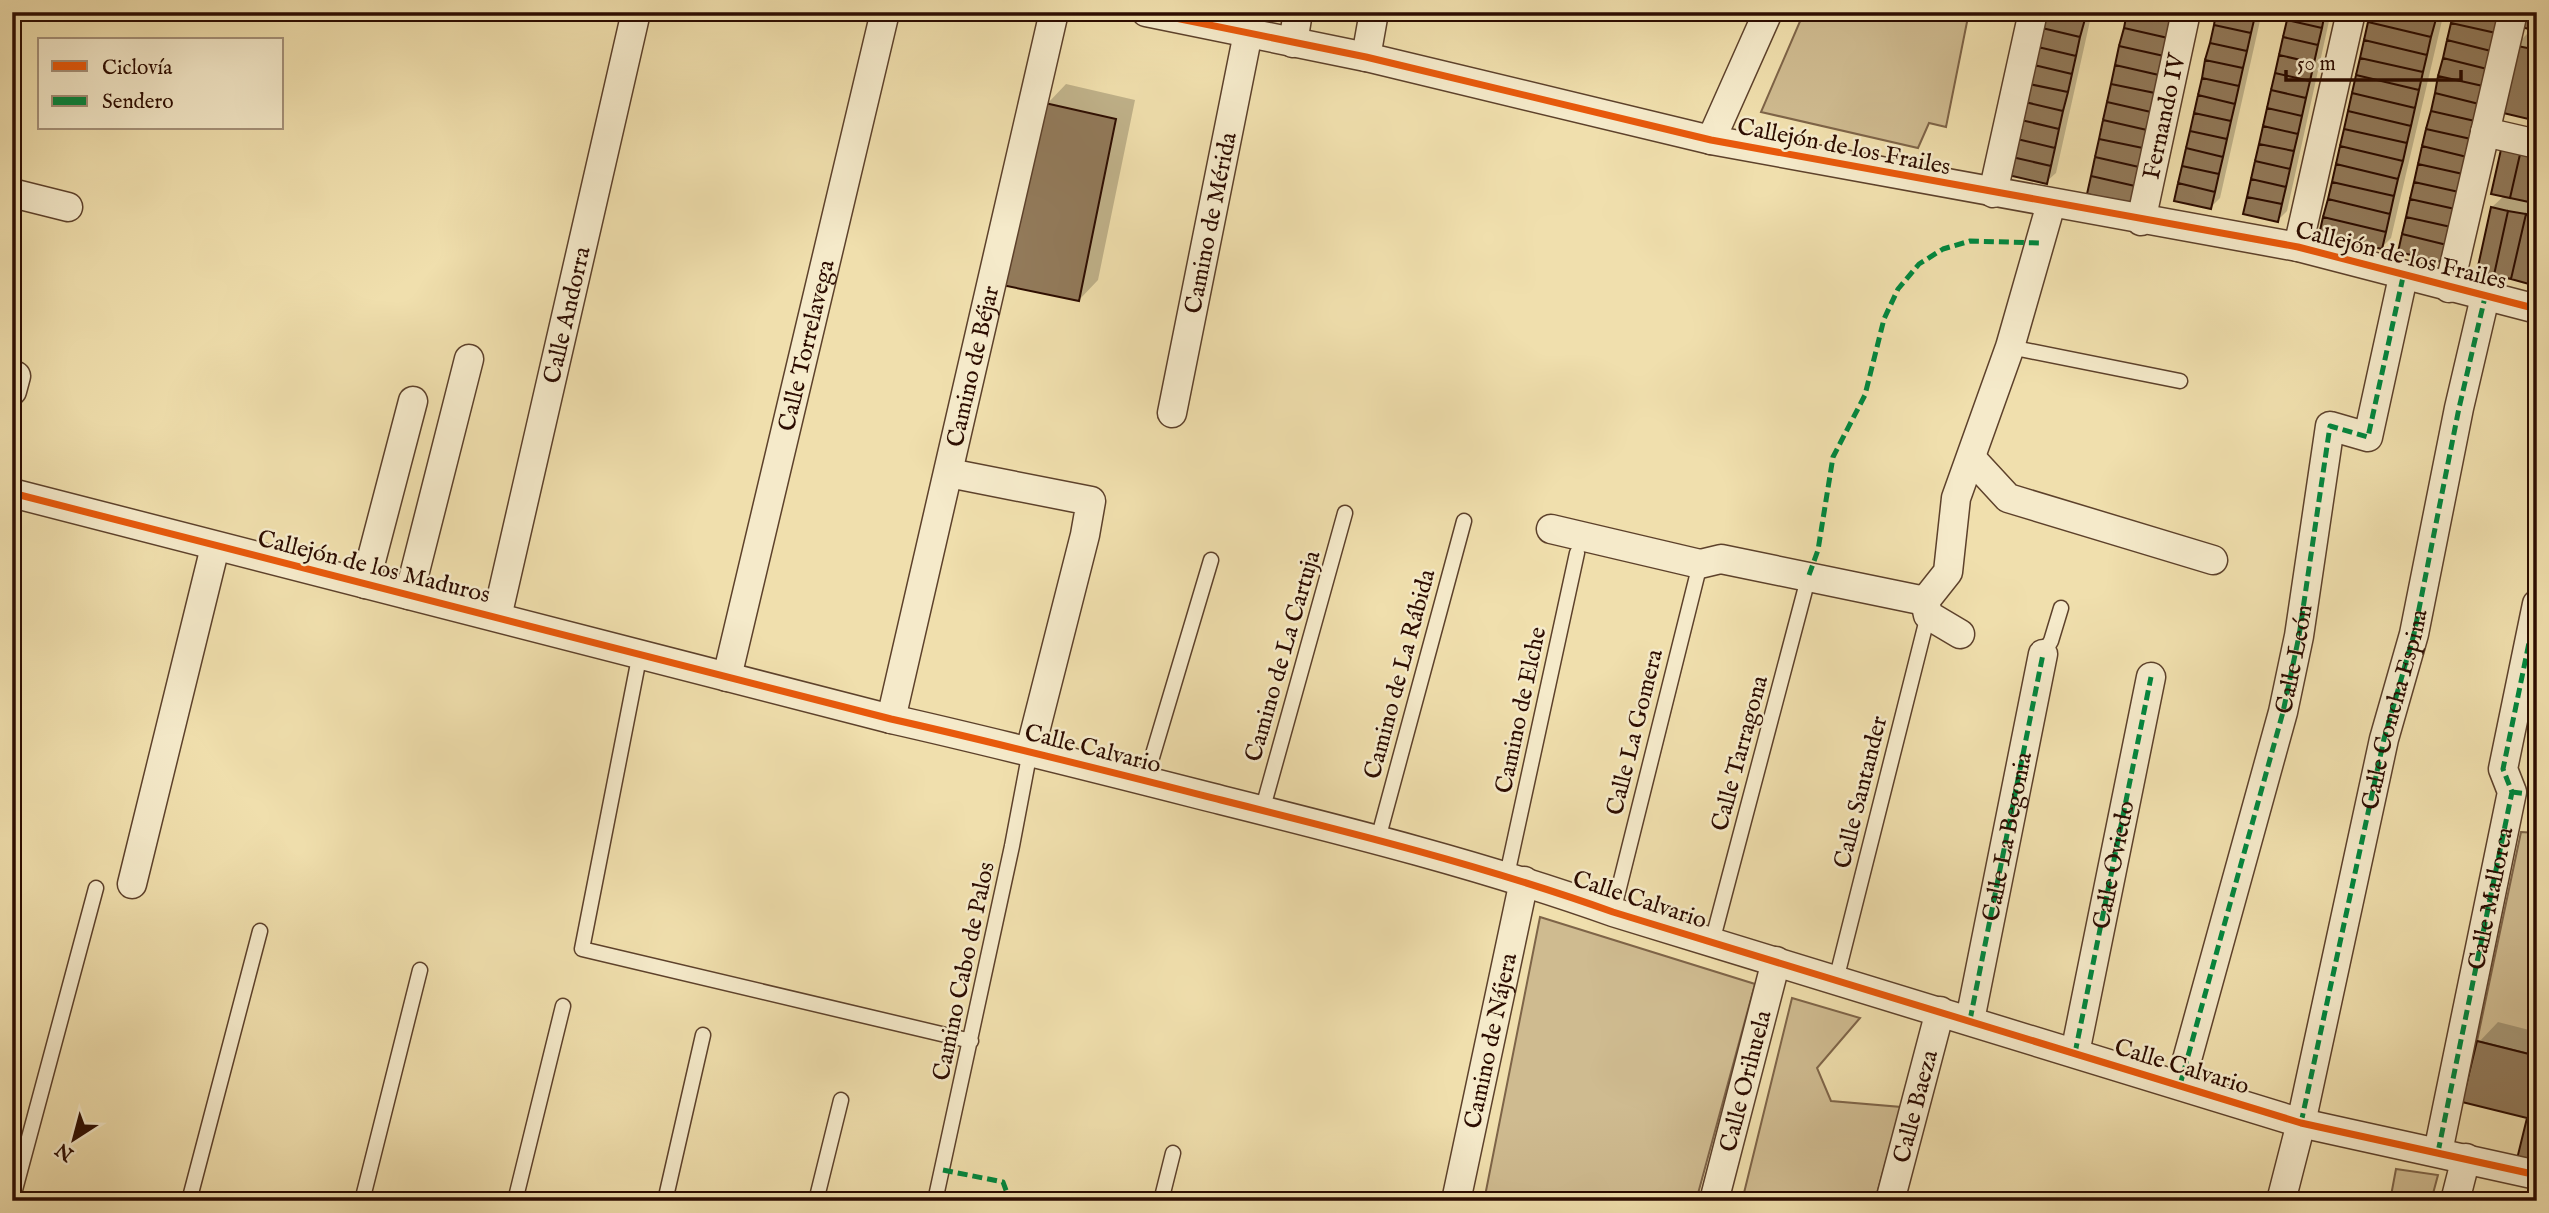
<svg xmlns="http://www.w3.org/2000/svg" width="2549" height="1213" font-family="'IM FELL English',serif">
  <rect width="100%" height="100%" fill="#f0dfad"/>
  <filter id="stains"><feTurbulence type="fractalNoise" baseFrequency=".00286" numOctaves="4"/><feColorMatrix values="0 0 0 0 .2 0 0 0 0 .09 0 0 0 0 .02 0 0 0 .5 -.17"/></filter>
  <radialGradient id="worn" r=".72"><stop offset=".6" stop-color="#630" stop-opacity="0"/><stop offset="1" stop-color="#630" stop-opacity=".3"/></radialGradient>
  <!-- green -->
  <path fill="#cfbb90" stroke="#7e6448" stroke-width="2" d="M1804,12h165l-23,115 -17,-4 -11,25 -157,-36z
    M2521,832l16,1v223l-60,-15z
    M1540,917l215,67 -59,217h-212z
    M1792,998l68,20 -43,50 14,33 70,6 -26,94h-133z
    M2396,1169l42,6 -7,26h-41z"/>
  <!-- shadow -->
  <path fill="#0003" d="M2047,12h45l-36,161 -10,9 -36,-8z
    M2129,12h51l-91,181z
    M2218,12h44l-42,186 -9,9z
    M2290,12h41l-44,199 -9,9z
    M2373,12h71l-53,226 -9,9z
    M2455,12h52l-107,239z
    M2537,12v107l-22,-73 18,-18z
    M1066,84l69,16 -37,180 -19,20 -32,-196z
    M2537,142v141l-45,-76 13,-12z
    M2498,1022l39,10v130l-8,-46 -50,-74z"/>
  <!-- building -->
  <path fill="#927a5a" stroke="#2c0c00" stroke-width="2" d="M2046,12l39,7 -5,18 -38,-9z
    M2127,12l45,7 -4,19 -44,-10z
    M2216,12l39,4 -4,17 -37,-8z
    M2288,12h37l-3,16 -35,-8z
    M2371,12h34l31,7 -5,18 -63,-15z
    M2453,12l47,3 -4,18 -45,-10z
    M2520,12h17v19l-20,-5z
    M2287,20l35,8 -4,17 -35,-8z
    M2368,22l63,15 -4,18 -63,-15z
    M2451,23l45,10 -5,18 -44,-11z
    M2214,25l37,8 -4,18 -37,-8z
    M2042,28l38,9 -4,19 -38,-9z
    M2124,28l44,10 -4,18 -45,-10z
    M2283,37l35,8 -4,18 -35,-8z
    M2364,40l63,15 -4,17 -63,-14z
    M2447,40l44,11 -4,18 -44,-11z
    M2210,43l37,8 -4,17 -38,-8z
    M2513,45l24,5v71l-38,-9z
    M2119,46l45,10 -5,19 -44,-10z
    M2038,47l38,9 -4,18 -38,-9z
    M2279,55l35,8 -4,18 -35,-8z
    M2360,58l63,14 -4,18 -63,-15z
    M2443,58l44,11 -4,17 -45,-10z
    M2205,60l38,8 -4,18 -37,-8z
    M2034,65l38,9 -4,18 -39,-8z
    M2115,65l44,10 -4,18 -44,-9z
    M2275,73l35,8 -4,17 -35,-8z
    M2356,75l63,15 -4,18 -63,-15z
    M2438,76l45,10 -4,18 -44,-11z
    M2202,78l37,8 -4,18 -37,-9z
    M2029,84l39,8 -5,19 -38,-9z
    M2111,84l44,9 -4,19 -44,-10z
    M2271,90l35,8 -4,18 -35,-8z
    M2352,93l63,15 -4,18 -63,-15z
    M2435,93l44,11 -4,17 -44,-10z
    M2198,95l37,9 -4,17 -37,-8z
    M2025,102l38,9 -4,18 -38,-9z
    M2107,102l44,10 -4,18 -44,-10z
    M1045,103l71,16 -37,182 -77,-16z
    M2267,108l35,8 -4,18 -35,-8z
    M2348,111l63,15 -4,17 -63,-14z
    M2431,111l44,10 -4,18 -45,-10z
    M2194,113l37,8 -4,18 -37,-8z
    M2021,120l38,9 -4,19 -38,-9z
    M2103,120l44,10 -4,18 -44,-9z
    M2263,126l35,8 -4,17 -35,-7z
    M2344,129l63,14 -4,18 -63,-15z
    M2426,129l45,10 -4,18 -45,-11z
    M2190,131l37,8 -4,18 -37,-9z
    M2017,139l38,9 -4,18 -39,-9z
    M2099,139l44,9 -4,19 -44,-10z
    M2259,144l35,7 -4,18 -35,-8z
    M2502,145l19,5 -11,48 -19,-4z
    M2340,146l63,15 -5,18 -62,-15z
    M2422,146l45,11 -4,17 -45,-10z
    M2186,148l37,9 -4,17 -37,-8z
    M2521,150l16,3 -8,49 -19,-4z
    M2012,157l39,9 -4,18 -39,-9z
    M2095,157l44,10 -4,19 -44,-10z
    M2255,161l35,8 -4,18 -35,-8z
    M2336,164l62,15 -4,17 -62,-14z
    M2418,164l45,10 -4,18 -45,-10z
    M2182,166l37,8 -4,18 -37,-9z
    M2537,168v36l-8,-2z
    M2091,176l44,10 -4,18 -44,-10z
    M2251,179l35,8 -4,17 -35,-7z
    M2332,182l62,14 -4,18 -62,-15z
    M2414,182l45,10 -4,17 -45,-10z
    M2178,183l37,9 -4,17 -37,-8z
    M2247,197l35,7 -4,18 -35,-8z
    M2328,199l62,15 -4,18 -63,-15z
    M2410,199l45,10 -4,18 -45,-10z
    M2491,207l17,4 -14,64 -17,-4z
    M2508,211l18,3 -15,65 -17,-4z
    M2526,214l11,3v31l-8,36 -18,-5z
    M2323,217l63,15 -4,17 -63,-14z
    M2406,217l45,10 -4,18 -45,-11z
    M2402,234l45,11 -5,17 -44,-10z
    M2537,248v37l-8,-1z
    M2477,1041l60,15v108l-20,-5 10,-41 -65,-16z"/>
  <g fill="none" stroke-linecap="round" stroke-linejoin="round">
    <defs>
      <path id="lane" d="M2010,347l170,34
        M640,653l-58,296 389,92
        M2043,654l8,-13 10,-33
        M1145,781l66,-221
        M1262,811l83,-298
        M1378,839l86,-318
        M1507,875l70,-322
        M1613,912l87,-348
        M1712,942l97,-367
        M1836,980l92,-365
        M12,1201l84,-313
        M189,1201l71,-270
        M362,1201l58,-231
        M515,1201l48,-195
        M665,1201l38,-166
        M816,1201l25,-101
        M935,1201l77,-355 18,-95
        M1161,1201l12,-48"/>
      <g id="street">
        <path d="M1146,12l220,45 345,83 587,107 239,62"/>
        <path d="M1293,43l5,-31"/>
        <path d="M1366,57l8,-45"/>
        <path d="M2485,132l52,12"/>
        <path d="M1711,140l57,-128"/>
        <path d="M12,193l56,14"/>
        <path d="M1993,193l40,-181"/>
        <path id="s1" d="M2141,221l45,-209"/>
        <path d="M2298,247l53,-235"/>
        <path d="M2449,288l64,-276"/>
        <path d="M12,391l4,-15"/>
        <path id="s2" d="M1172,413l76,-380"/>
        <path d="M1972,459l36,39 205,62"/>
        <path d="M949,473l142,28 -6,34 -55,216"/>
        <path d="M12,493l879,226c111,25 220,53 330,81 132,33 263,66 392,112l688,211 236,52"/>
        <path d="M1551,529l149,35 21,-5 204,42 23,-29 8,-74 54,-151 41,-143"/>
        <path d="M365,584l48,-183"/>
        <path d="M409,595l60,-236"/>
        <path d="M1925,601l3,14 32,19"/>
        <path id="s3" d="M497,617l139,-605"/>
        <path id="s4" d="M727,677l158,-665"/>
        <path id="s5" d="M891,719l163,-707"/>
        <path d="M132,884l83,-337"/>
        <path id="s6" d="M1970,1020l73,-366"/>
        <path d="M2075,1053l76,-376"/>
        <path id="s7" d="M2180,1085l103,-373 16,-76 31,-210 38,11 35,-160"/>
        <path id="s8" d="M2438,1152l74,-360 -9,-23 34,-165"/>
        <path id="s9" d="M1456,1201l68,-320"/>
        <path id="s10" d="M1714,1201l62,-240"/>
        <path id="s11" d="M1890,1201l50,-190"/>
        <path d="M2281,1201l20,-78 83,-384 30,-105 45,-226 26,-111"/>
        <path d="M2455,1201l11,-43"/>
      </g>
    </defs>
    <!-- lane casing -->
    <use href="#lane" stroke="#5d412b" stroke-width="17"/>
    <!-- street casing -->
    <use href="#street" stroke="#5d412b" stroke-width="31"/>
    <!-- lane -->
    <use href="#lane" stroke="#f5eaca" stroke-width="14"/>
    <!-- street -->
    <use href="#street" stroke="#f5eaca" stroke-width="28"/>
    <!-- quiet -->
    <g stroke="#00873e" stroke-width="5" stroke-dasharray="10 5" stroke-linecap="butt">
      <path d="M1809,575l9,-25 15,-93 32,-62 19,-76 14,-30 21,-25 24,-15 27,-8 70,2"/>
      <path d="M2512,792l25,3"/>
      <path d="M1970,1020l73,-366"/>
      <path id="s12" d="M2075,1053l76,-376"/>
      <path d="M2180,1085l103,-373 16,-76 31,-210 38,11 35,-160"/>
      <path id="s13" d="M2301,1123l83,-384 30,-105 45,-226 26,-111"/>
      <path d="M2438,1152l74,-360 -9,-23 34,-165"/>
      <path d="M943,1170l60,12 7,19"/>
    </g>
    <defs>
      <path id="cycleway" d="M1146,12l220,45 345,83 587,107 239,62
        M12,493l879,226c111,25 220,53 330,81 132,33 263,66 392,112l688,211 236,52"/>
    </defs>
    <!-- cycleway casing -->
    <use href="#cycleway" stroke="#f5eaca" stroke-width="11"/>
    <!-- cycleway -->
    <use href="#cycleway" stroke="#e8590c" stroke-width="7"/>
  </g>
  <g text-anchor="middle" stroke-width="5" stroke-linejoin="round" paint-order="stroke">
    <!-- street labels -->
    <g font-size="24" fill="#2c0c00" stroke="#f5eaca">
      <text dy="8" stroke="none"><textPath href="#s1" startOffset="107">Fernando IV</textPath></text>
      <text transform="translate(1844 146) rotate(11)" y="8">Callejón de los Frailes</text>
      <text dy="8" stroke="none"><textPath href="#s2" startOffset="194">Camino de Mérida</textPath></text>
      <text transform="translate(2401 255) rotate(14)" y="8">Callejón de los Frailes</text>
      <text dy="8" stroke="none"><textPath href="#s3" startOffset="310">Calle Andorra</textPath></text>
      <text dy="8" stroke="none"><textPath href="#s4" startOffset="341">Calle Torrelavega</textPath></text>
      <text dy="8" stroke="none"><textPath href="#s5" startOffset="362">Camino de Béjar</textPath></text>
      <text transform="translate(374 566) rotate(14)" y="8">Callejón de los Maduros</text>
      <text transform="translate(1282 656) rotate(-74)" y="8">Camino de La Cartuja</text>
      <text dy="8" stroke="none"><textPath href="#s7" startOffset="441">Calle León</textPath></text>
      <text transform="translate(1399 674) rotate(-75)" y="8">Camino de La Rábida</text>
      <text transform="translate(1520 710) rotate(-78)" y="8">Camino de Elche</text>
      <text dy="8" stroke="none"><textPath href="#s13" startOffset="424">Calle Concha Espina</textPath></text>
      <text transform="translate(1634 732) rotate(-76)" y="8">Calle La Gomera</text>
      <text transform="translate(1093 748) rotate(14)" y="8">Calle Calvario</text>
      <text transform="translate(1739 753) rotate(-75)" y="8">Calle Tarragona</text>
      <text transform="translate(1860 792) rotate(-76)" y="8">Calle Santander</text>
      <text dy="8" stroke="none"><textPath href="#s6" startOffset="187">Calle La Begonia</textPath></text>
      <text dy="8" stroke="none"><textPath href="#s12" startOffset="192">Calle Oviedo</textPath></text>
      <text dy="8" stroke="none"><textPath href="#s8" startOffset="259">Calle Mallorca</textPath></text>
      <text transform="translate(1640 899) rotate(18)" y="8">Calle Calvario</text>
      <text transform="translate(963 971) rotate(-78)" y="8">Camino Cabo de Palos</text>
      <text dy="8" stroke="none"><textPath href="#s9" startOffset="164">Camino de Nájera</textPath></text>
      <text transform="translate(2182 1066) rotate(17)" y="8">Calle Calvario</text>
      <text dy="8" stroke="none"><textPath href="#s10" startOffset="124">Calle Orihuela</textPath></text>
      <text dy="8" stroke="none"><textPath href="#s11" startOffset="98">Calle Baeza</textPath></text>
    </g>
  </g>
  <!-- margin -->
  <rect width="2549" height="1213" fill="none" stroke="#f0dfad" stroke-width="42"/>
  <rect x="14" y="14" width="2521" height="1185" fill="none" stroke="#2c0c00" stroke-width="3.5"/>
  <rect x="21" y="21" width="2507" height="1171" fill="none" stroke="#2c0c00" stroke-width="2"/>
  <!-- legend -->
  <rect x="38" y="38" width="245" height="91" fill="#f5eaca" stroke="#a59179" stroke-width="2"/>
  <rect x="52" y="61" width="35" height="10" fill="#e8590c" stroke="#a59179" stroke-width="2"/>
  <text x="102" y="74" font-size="21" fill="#2c0c00">Ciclovía</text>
  <rect x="52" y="96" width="35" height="10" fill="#00873e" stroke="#a59179" stroke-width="2"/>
  <text x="102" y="108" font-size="21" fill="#2c0c00">Sendero</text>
  <!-- north arrow -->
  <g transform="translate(74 1139) rotate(216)" stroke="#f5eaca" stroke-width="5" paint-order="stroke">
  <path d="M0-5L12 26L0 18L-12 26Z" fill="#2c0c00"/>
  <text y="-10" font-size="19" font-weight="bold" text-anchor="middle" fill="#2c0c00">N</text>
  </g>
  <!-- scale -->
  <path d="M2286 70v10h175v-10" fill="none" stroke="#2c0c00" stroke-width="3.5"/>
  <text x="2297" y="70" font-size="21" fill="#2c0c00" stroke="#f5eaca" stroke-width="5" paint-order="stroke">50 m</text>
  <rect width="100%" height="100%" filter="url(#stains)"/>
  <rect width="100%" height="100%" fill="url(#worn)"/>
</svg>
